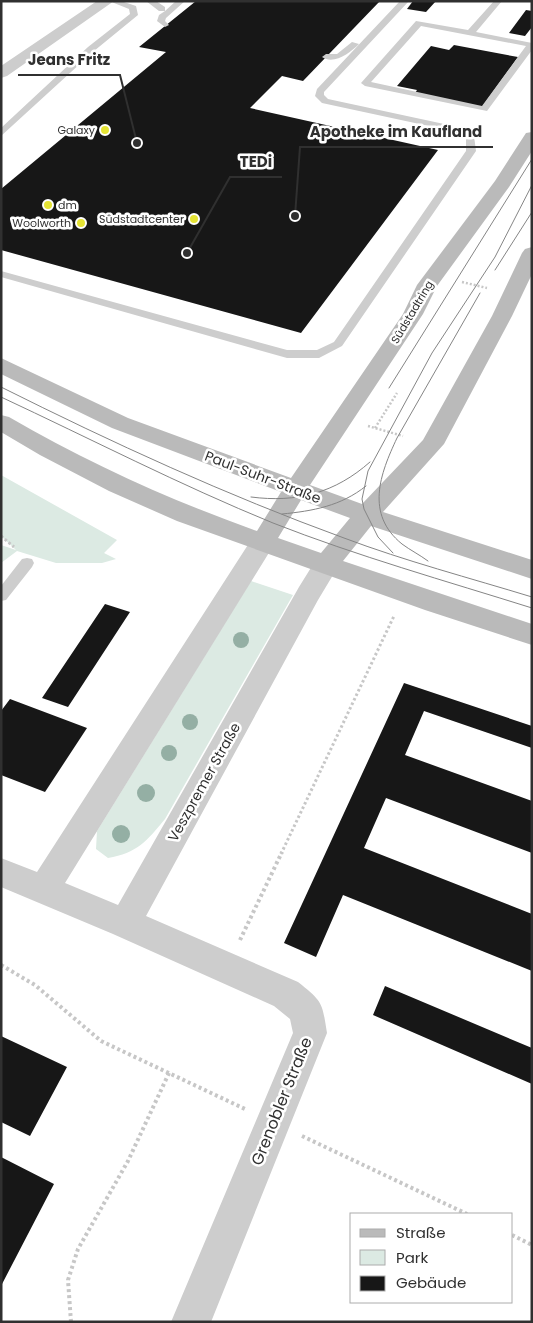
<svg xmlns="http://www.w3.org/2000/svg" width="533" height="1323" font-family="Poppins,sans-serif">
  <rect width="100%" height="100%" fill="#fff"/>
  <!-- green -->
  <path fill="#dceae3" d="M1,475l116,65 -13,13 12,6 -14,4h-46l-39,-12 -16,12v-18l15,5 -15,-14z
    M251,581l42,14 -128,224c-18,22 -28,34 -57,39l-12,-9 1,-18z"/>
  <!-- building -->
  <path fill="#171717" d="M196,1h184l-77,80 -21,-5 -32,32 188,42 -137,183 -300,-83v-61l165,-137 -27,-5z
    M413,1h23l-10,11 -19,-3z
    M526,10l6,1v16l-7,9 -16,-3z
    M454,45l64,12 -36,50 -67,-14 2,-3 -20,-4 34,-40 18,4z
    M105,604l25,8 -62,95 -26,-9z
    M404,683l128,43v22l-108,-37 -19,44 127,46v52l-146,-55 -22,50 168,66v57l-189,-76 -27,62 -32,-14z
    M10,699l77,29 -42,64 -44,-17v-64z
    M385,986l147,62v36l-159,-69z
    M1,1036l66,31 -37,69 -29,-14z
    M1,1157l53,27 -53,102z"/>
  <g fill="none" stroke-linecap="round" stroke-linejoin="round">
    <!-- path-far2 -->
    <path stroke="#c7c7c7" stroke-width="2.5" stroke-dasharray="2 2" stroke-linecap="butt" d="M462,282l25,6
      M368,426l35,10
      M375,428l22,-35"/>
    <!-- path-far1 -->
    <path stroke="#c7c7c7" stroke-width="3" stroke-dasharray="2.5 2.5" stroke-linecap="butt" d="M1,536l13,11
      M281,854l113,-238"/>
    <!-- path -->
    <path stroke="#c7c7c7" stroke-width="4" stroke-dasharray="3 3" stroke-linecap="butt" d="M240,940l42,-88
      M1,965l34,20 66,56 144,68
      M302,1136l165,78
      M512,1235l20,10
      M71,1322l-3,-42 10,-31 50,-88 41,-88"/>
    <!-- lane -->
    <path fill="#cdcdcd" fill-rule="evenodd" d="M109,1h12l15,5 2,9 -44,36 -93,85v-8l87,-81 42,-33 -1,-5z
      M146,1h10l9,6v4l11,-10h9l-19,17 -1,3 4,4 -4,2 -8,-6 2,-6 6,-4h-6z
      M400,1h9l-85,91v3l4,4 130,28 16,9 2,15 -134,195 -23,12h-32l-286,-81v-6l286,79h30l17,-8 132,-191v-12l-14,-8 -130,-28 -7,-7 2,-7z
      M494,1h8l-26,31 56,11v7l-45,61 -122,-25 -4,-3 55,-62 52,9zM421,26l105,20 -44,60 -111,-24z
      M352,42l7,2c-9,9 -25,21 -37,13l4,-3h11z
      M27,558l5,1 2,4 -2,4 -26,33 -5,1v-15l21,-27z"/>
    <!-- street -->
    <path fill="#cdcdcd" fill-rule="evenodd" d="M97,1h17l-107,75 -6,2v-12z
      M262,534l9,3 4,6 -210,340 53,22 181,-318 18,-29 9,-2 9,2 4,7 -21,35 -172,316 152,66c25,20 24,20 29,51l-116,289h-40l122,-289 -3,-14 -16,-13 -161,-72 -112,-47v-29l36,14 216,-335z"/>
    <!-- secondary -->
    <path fill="#bababa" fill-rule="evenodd" d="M532,132v19l-23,36 -72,99 -14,28 -113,171 52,19 61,-64 69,-124 30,-63 3,-4 7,-2v27l-20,42 -68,128 -61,68 149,48v19l-161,-53 -28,35 189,63v21l-107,-35 -248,-89 -68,-30 -69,-36 -39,-23v-17l8,2c79,46 161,83 248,114l24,-39 -169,-64 -111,-54v-16l127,60 163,60 112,-164 14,-29 78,-104 31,-48zM301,500l49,18 -29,35 -43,-15z"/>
    <!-- tram -->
    <path stroke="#858585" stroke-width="1" d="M495,270l37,-58
      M1,387c112,56 225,108 343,151 61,23 126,40 188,59
      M389,388l143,-229
      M1,397c90,42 179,88 272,126 84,33 173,58 259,85
      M251,497c46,6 84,-4 119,-35
      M282,514c31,-3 59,-8 84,-28
      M393,553l-15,-16 -14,-28 -2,-10 6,-28 64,-118 63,-96 37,-72
      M428,561c-8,-6 -18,-11 -26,-17 -37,-30 -22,-70 -5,-106l83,-145"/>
  </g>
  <!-- trees -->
  <g fill="#94afa4">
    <circle cx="241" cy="640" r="8"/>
    <circle cx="190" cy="722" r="8"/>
    <circle cx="169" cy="753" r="8"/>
    <circle cx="146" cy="793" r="9"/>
    <circle cx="121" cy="834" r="9"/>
  </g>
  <!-- markers -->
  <g fill="#e5e434" stroke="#fff" stroke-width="2">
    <circle cx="105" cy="130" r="5"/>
    <circle cx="48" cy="205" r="5"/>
    <circle cx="194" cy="219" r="5"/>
    <circle cx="81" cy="223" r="5"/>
  </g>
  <g text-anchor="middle" stroke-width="5" stroke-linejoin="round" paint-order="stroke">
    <!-- far-poi labels -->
    <g font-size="11" fill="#303030" stroke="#fff" text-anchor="end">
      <text x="95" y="134">Galaxy</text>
      <text x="58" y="209" text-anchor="start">dm</text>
      <text x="184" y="223">Südstadtcenter</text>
      <text x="71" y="227">Woolworth</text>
    </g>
    <!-- far-street labels -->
    <g font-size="11" fill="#303030" stroke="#fff">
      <text transform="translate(412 312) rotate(-59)" y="4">Südstadtring</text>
    </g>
    <!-- street labels -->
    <g font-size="14" fill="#303030" stroke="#fff">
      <text transform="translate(263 477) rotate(21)" y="5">Paul-Suhr-Straße</text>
      <text transform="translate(204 782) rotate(-61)" y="5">Veszpremer Straße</text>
    </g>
    <!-- near-street labels -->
    <g font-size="16" fill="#303030" stroke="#fff">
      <text transform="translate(281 1101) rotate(-68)" y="6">Grenobler Straße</text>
    </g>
  </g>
  <!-- callouts -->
  <path fill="none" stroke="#303030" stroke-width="2" d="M137 143L120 75H18M295 216L300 147H493M187 253L230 177H282"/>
  <g fill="#303030" stroke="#fff" stroke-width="2">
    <circle cx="137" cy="143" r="5"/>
    <circle cx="295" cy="216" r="5"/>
    <circle cx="187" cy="253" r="5"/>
  </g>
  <g font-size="15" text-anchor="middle" font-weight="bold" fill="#303030" stroke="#fff" stroke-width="5" stroke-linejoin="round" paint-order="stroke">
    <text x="69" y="65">Jeans Fritz</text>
    <text x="396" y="137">Apotheke im Kaufland</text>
    <text x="256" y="167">TEDi</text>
  </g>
  <!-- border -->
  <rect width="533" height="1323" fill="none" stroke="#303030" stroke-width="5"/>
  <!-- legend -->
  <rect x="350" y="1213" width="162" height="90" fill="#ffffff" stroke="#acacac"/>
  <rect x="360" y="1229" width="25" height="8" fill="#bababa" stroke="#acacac"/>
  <text x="396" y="1238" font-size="15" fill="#303030">Straße</text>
  <rect x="360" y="1250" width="25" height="15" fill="#dceae3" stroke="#acacac"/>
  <text x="396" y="1263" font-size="15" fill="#303030">Park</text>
  <rect x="360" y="1276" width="25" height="15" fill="#171717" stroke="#acacac"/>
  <text x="396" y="1288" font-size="15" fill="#303030">Gebäude</text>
</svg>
